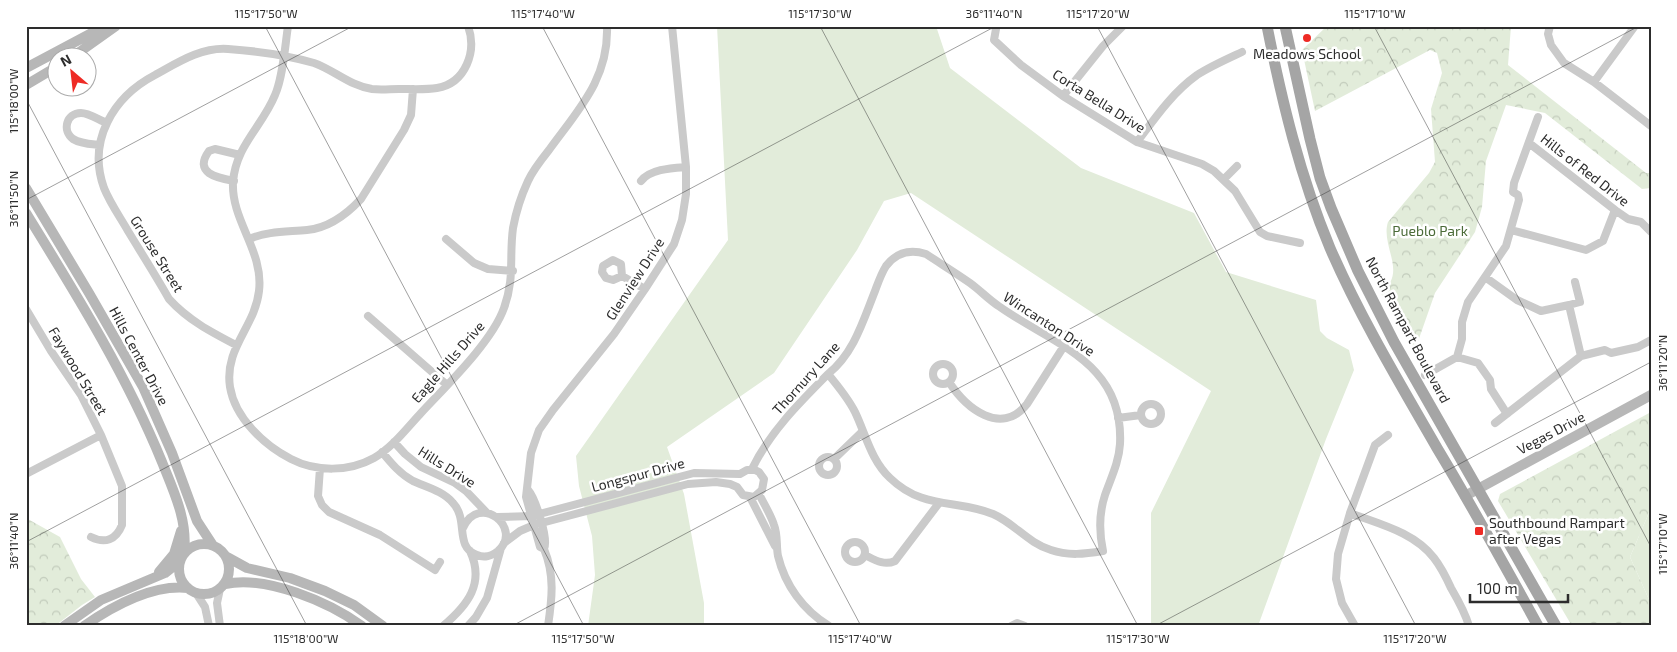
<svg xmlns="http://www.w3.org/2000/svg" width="1677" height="652" font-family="'Exo 2',sans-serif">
  <defs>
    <pattern id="park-crowns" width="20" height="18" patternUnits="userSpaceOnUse" patternTransform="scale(1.25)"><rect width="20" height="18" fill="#e2ecda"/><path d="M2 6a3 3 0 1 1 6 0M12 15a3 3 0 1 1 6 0" fill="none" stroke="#c2cbbb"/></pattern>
  </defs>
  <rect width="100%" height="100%" fill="#fff"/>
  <!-- grass -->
  <path fill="#e2ecda" d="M717,26h219l14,42 131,100 113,45 32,59 90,28 4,31 7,7 22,12 5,20 -28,69 -68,187h-107v-113l60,-122 -300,-198 -27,8 -27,49 -83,123 -107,74 17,47 20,109v23h-116l7,-51 -3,-39 -13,-50 -3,-30 152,-216z
    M1651,508v96l-21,-47z"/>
  <!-- park -->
  <path fill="url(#park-crowns)" d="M1327,26h184l-3,39 138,108h5v15l-9,1 -97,-76 -39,-8 -20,56 -4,46 -7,25 -40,61 -20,57 -35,-58c29,-18 0,-46 8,-70l41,-49 6,-11 -4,-53 11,-36 -5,-20 -7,-3 -115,61 -13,-61z
    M1651,412v96l-21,49 21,47v22h-79l-74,-125 2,-7z
    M26,518l34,19 21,42 14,18 -13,8 -27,21h-29z"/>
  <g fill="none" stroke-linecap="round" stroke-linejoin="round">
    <!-- street -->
    <path stroke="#cacaca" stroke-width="8" d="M288,26c-3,20 -5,51 -13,69 -13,32 -39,50 -42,87 -2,39 31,69 26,109 -4,36 -35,57 -29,96 5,31 34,58 61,72 25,13 58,13 83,-1 18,-10 33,-30 47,-45 25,-27 71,-71 83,-105 11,-30 5,-51 9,-80 3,-16 8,-32 15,-47 5,-11 13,-21 21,-31 29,-40 60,-71 58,-124
      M994,26l2,3 -2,11 27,25 42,31 74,46 65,22 12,7 21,20 25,41 7,4 33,7
      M1550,26l-2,8 3,11 13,18 30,19 57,44
      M1594,82l41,-56
      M1063,96l40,-50 20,-20
      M1137,142c18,-24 35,-49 60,-67 14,-9 30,-16 45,-23
      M1529,143l86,67 13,9 13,3 10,10
      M100,145c-9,-1 -19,-1 -27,-6 -11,-8 -7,-26 8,-26 8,0 18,7 26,10
      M1224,179l13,-13
      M234,181c-17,-3 -41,-8 -25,-30l6,-2 25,6
      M641,181c9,-12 31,-13 45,-14
      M1511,230l75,20 17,-9 12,-31
      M249,239c19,-8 38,-7 58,-9 22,-2 40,-16 54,-31l43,-69 7,-15 2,-26
      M446,239l28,24 14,6 25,2
      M622,276l-1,-12 -8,-4 -10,6 -1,6 4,6 7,2 9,-4 23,13
      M1485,277l32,23 24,11 28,-6 12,51
      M1569,305l11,-3 -5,-20
      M26,309l25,42 30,44 20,40 21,51v39c-6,15 -17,19 -31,12
      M368,316l79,69
      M236,345c-25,-13 -48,-25 -67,-46 -13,-23 -27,-45 -41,-68 -8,-14 -18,-28 -24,-43 -17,-47 9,-91 51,-113 22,-12 46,-28 73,-26 28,2 59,6 86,14 20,7 36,23 58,26 9,1 18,0 27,0 12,0 26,1 38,-1 29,-5 40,-37 31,-62
      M1457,357l5,-18v-17l6,-20 38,-56 13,-46 -1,-5 -5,-3 1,-9 24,-66
      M1457,357l21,6 12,17 1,9 16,25
      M933 374a10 10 0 1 1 20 0a10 10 0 1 1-20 0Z
      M1425,375l32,-18
      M949,382c17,26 52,55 78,22l37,-58
      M1141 414a10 10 0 1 1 20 0a10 10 0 1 1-20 0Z
      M1118,418l23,-3
      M1495,423l86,-67 24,-6 6,3 27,-6 13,-7
      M394,442l11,12 16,13 34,16 11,8 21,22
      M382,452c9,11 18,22 31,29 13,6 30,10 40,22 16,17 1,44 24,52 7,3 15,1 21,-4 26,-23 -19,-59 -35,-23
      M819 466a9 9 0 1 1 18 0a9 9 0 1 1-18 0Z
      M834,459l29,-28
      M320,468l-2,28 4,9 7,7 51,23 55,35 5,-8
      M752,469c18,-37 47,-66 76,-95 26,-21 35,-53 47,-83 3,-8 6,-17 11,-25 10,-13 24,-17 40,-12 15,10 30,19 44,29 11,8 19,17 30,24 54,38 124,55 120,137 -1,18 -9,34 -15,51 -6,18 -6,37 -2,56 -18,3 -35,5 -52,-1 -23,-7 -37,-27 -58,-36 -37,-15 -70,-4 -103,-36 -19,-18 -24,-43 -35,-66 -7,-14 -17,-26 -27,-38
      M26,474l75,-39
      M528,490c7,8 21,49 16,59
      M759,494c5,10 12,21 15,31 4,10 2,21 4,31 7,29 25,54 51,70
      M750,497l25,49
      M1350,513c29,11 64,19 84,45 7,9 12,19 17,30 7,12 14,24 18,38
      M497,517l35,-1 162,-43 46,1 7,-4h8l4,2 5,7 -2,11 -8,7 -11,-2 -6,-8 -7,-3 -14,-2 -28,2 -154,41 -14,6 -16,12
      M845 552a10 10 0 1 1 20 0a10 10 0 1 1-20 0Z
      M865,555c10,5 19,11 30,6l44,-58
      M220,589l-3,14 3,23
      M196,593l9,14 4,19
      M443,626c25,-21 42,-43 27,-75
      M468,626l8,-9 11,-19 14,-50
      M548,626c4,-27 7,-51 -4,-77l-4,-2 -14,-50 5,-44 8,-23 14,-20 61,-76 31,-45 29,-45 8,-24 4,-26v-27l-14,-141
      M1011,626l6,-3 8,3
      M1355,626l-13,-23 -6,-24 2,-25 12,-41 25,-68 13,-10"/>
    <!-- secondary -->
    <path stroke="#b7b7b7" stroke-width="10" d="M71,58l45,-32
      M26,68l79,-42
      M26,85l32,-19
      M26,188l63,105 54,94 29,66 25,68 15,23
      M26,213c50,81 100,161 136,249 12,30 26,59 22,91
      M1465,496l186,-101
      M179 569a25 25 0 1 1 50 0a25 25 0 1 1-50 0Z
      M227,557l20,11 43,10 35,13 29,14 29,21
      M159,572l15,-18 7,-23
      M225,584c41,-9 104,18 137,42
      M64,626l37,-26 64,-27 15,-12
      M84,626c29,-20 68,-42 104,-38"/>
    <!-- primary -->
    <path stroke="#a5a5a5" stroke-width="11" d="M1267,26c15,76 33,150 63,222 30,69 69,134 107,200 35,58 68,118 101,178
      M1285,26l25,113 10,39 11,30 27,63 36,71 162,284"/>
  </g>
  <!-- ticks -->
  <path fill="none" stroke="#2d2d2d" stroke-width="1" stroke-opacity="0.45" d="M265,26l319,600M542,26l319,600M820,26l318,600M1097,26l319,600M1374,26l277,521M26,99l281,527M26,200l327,-174M26,542l970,-516M26,620l3,6M512,626l1127,-600M1155,626l496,-264"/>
  <!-- markers -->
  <g fill="#ee2b25" stroke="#fff" stroke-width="2">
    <circle cx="1307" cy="38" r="5"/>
    <rect x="1474" y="526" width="10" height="10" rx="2.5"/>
  </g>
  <g text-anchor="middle" stroke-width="5" stroke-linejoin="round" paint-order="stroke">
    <!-- poi labels -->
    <g font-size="14" fill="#2d2d2d" stroke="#fff">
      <text x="1307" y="59">Meadows School</text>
      <text x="1489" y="528" text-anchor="start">Southbound Rampart<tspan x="1489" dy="16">after Vegas</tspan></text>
    </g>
    <!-- street labels -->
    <g font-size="14" fill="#2d2d2d" stroke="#fff">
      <text transform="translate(1099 101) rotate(32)" y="5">Corta Bella Drive</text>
      <text transform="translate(1585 170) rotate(38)" y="5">Hills of Red Drive</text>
      <text transform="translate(157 254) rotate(58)" y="5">Grouse Street</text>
      <text transform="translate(635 279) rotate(-57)" y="5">Glenview Drive</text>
      <text transform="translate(1049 324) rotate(33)" y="5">Wincanton Drive</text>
      <text transform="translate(1408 330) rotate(62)" y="5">North Rampart Boulevard</text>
      <text transform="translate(139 356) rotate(62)" y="5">Hills Center Drive</text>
      <text transform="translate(448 362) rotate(-49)" y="5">Eagle Hills Drive</text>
      <text transform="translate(78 371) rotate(59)" y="5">Faywood Street</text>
      <text transform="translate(806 378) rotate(-48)" y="5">Thornury Lane</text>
      <text transform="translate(1551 433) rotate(-28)" y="5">Vegas Drive</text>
      <text transform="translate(447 467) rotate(32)" y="5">Hills Drive</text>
      <text transform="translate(638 475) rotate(-15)" y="5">Longspur Drive</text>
    </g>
    <!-- park labels -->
    <g font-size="14" fill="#4b6b38" stroke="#fff">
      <text x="1430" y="236">Pueblo Park</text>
    </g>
  </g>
  <!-- border -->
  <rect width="1677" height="652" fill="none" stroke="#ffffff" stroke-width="55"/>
  <!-- north arrow -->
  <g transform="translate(72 72) rotate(332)"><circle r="24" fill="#ffffff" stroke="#ababab"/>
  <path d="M0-4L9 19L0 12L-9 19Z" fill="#ee2b25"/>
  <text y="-8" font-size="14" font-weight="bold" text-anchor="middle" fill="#2d2d2d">N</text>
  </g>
  <!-- scale -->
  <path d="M1470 594v8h98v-8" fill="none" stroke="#2d2d2d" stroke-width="2.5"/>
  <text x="1477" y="594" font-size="15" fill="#2d2d2d" stroke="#ffffff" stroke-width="4" paint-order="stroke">100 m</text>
  <rect x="28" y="28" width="1622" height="596" fill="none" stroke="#2d2d2d" stroke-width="2"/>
  <g font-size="12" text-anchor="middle" fill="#2d2d2d">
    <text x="266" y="18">115°17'50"W</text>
    <text x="543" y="18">115°17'40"W</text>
    <text x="820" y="18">115°17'30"W</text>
    <text x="994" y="18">36°11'40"N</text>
    <text x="1098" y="18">115°17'20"W</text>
    <text x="1375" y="18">115°17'10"W</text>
    <text transform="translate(14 101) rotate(-90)" y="4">115°18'00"W</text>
    <text transform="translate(14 199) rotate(-90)" y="4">36°11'50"N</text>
    <text transform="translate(1663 363) rotate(-90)" y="4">36°11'20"N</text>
    <text transform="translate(14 541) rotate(-90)" y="4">36°11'40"N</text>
    <text transform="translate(1663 544) rotate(-90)" y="4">115°17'10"W</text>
    <text x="306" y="643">115°18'00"W</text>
    <text x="583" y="643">115°17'50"W</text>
    <text x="860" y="643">115°17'40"W</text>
    <text x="1138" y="643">115°17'30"W</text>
    <text x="1415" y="643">115°17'20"W</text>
  </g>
</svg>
